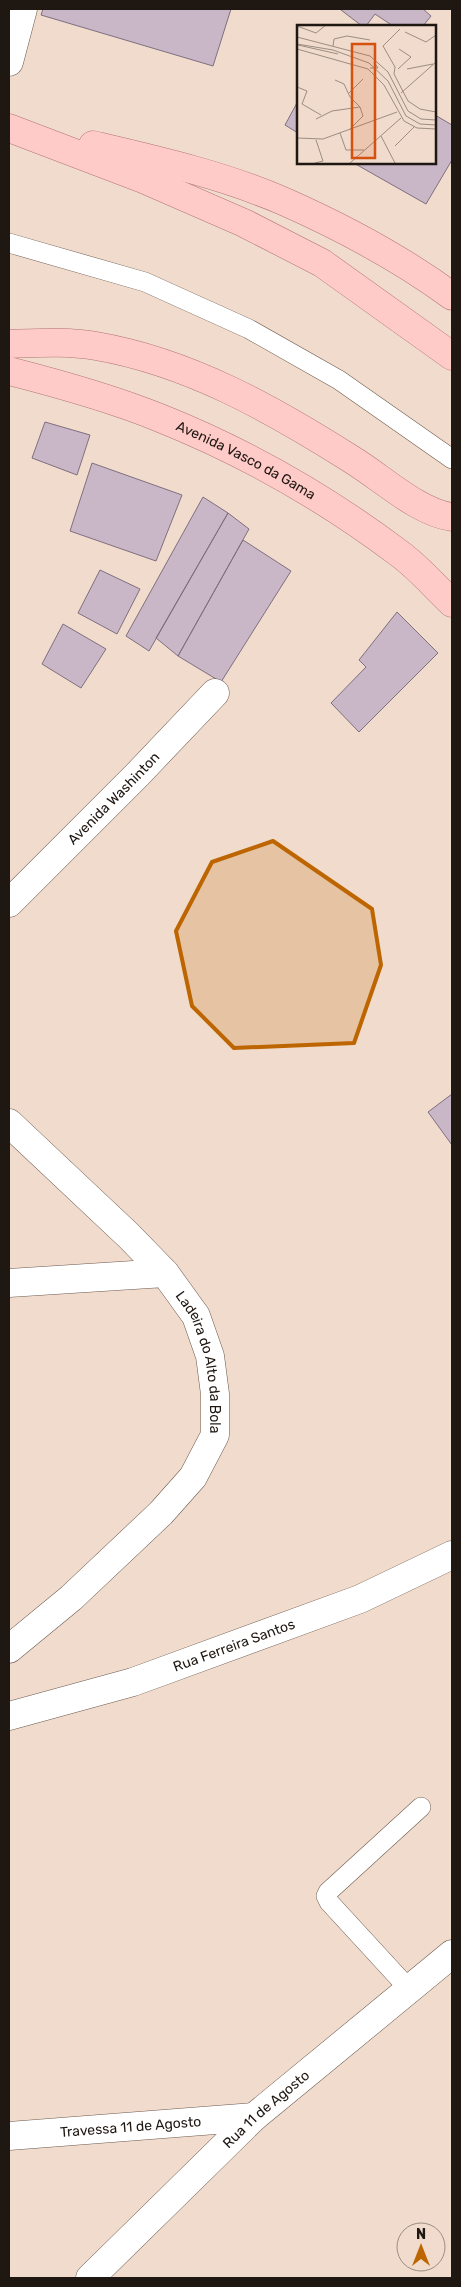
<svg xmlns="http://www.w3.org/2000/svg" width="461" height="2287" font-family="Rubik,sans-serif">
  <rect width="100%" height="100%" fill="#f0dbcc"/>
  <!-- building -->
  <path fill="#c9b7c8" stroke="#7f6f7f" d="M43,9h188l-18,57 -172,-51z
    M342,9h81l8,7 -8,10h-30l-18,-12 -9,12h-4l-21,-16z
    M298,101v32l-13,-8z
    M435,115l17,10v35l-26,44 -74,-42h83z
    M45,422l45,13 -13,40 -45,-17z
    M92,463l90,32 -26,66 -86,-30z
    M203,497l25,16 -79,138 -23,-15z
    M228,513l21,16 -71,127 -22,-18z
    M243,540l48,31 -70,111 -43,-26z
    M100,570l40,19 -23,45 -39,-21z
    M397,612l41,41 -79,79 -28,-29 35,-36 -7,-7z
    M63,624l43,25 -25,39 -39,-24z
    M452,1094v51l-24,-33z"/>
  <g fill="none" stroke-linecap="round" stroke-linejoin="round">
    <defs>
      <path id="service" d="M9,243l136,39 104,47 90,51 113,79
        M409,1989l-80,-87 -3,-6 2,-4 93,-85"/>
      <g id="minor">
        <path d="M9,62l14,-53"/>
        <path id="s1" d="M9,903l128,-128 78,-82"/>
        <path d="M9,1123l120,113 36,37"/>
        <path id="s2" d="M9,1283l156,-10 31,43 14,40 5,38v41l-22,42 -32,36 -90,85 -62,51"/>
        <path id="s3" d="M9,1716l124,-34 227,-83 92,-44"/>
        <path id="s4" d="M9,2136l245,-19"/>
        <path id="s5" d="M90,2278l164,-161 198,-163"/>
      </g>
      <g id="primary">
        <path d="M9,128l134,51 101,44 78,40 130,93"/>
        <path d="M93,145c64,15 130,30 190,56 59,26 117,57 169,95"/>
        <path d="M9,344c29,-1 58,-3 87,2 93,16 176,63 255,113 30,18 66,53 101,58"/>
        <path id="s6" d="M9,371c51,13 102,27 151,47 85,34 167,81 240,136 19,14 35,33 52,49"/>
      </g>
    </defs>
    <!-- service casing -->
    <use href="#service" stroke="#6d5b4f" stroke-width="20"/>
    <!-- minor casing -->
    <use href="#minor" stroke="#6d5b4f" stroke-width="29"/>
    <!-- primary casing -->
    <use href="#primary" stroke="#b17572" stroke-width="29"/>
    <!-- service -->
    <use href="#service" stroke="#fff" stroke-width="19"/>
    <!-- minor -->
    <use href="#minor" stroke="#fff" stroke-width="28"/>
    <!-- primary -->
    <use href="#primary" stroke="#ffcbc9" stroke-width="28"/>
  </g>
  <!-- marked area -->
  <path fill="#bd6500" fill-opacity="0.2" stroke="#bd6500" stroke-width="4" stroke-linejoin="round" d="M273,841l99,68 9,56 -27,78 -120,5 -42,-42 -16,-75 36,-69z"/>
  <g text-anchor="middle" stroke-width="4.5" stroke-linejoin="round" paint-order="stroke">
    <!-- street labels -->
    <g font-size="14" fill="#1f1712" stroke="#f0dbcc">
      <text dy="5" stroke="none"><textPath href="#s6" startOffset="254">Avenida Vasco da Gama</textPath></text>
      <text dy="5" stroke="none"><textPath href="#s1" startOffset="148">Avenida Washinton</textPath></text>
      <text dy="5" stroke="none"><textPath href="#s2" startOffset="255">Ladeira do Alto da Bola</textPath></text>
      <text dy="5" stroke="none"><textPath href="#s3" startOffset="236">Rua Ferreira Santos</textPath></text>
      <text dy="5" stroke="none"><textPath href="#s5" startOffset="244">Rua 11 de Agosto</textPath></text>
      <text dy="5" stroke="none"><textPath href="#s4" startOffset="122">Travessa 11 de Agosto</textPath></text>
    </g>
  </g>
  <!-- overview -->
  <g transform="translate(297 25)">
    <rect width="139" height="139" fill="#f0dbcc"/>
    <path fill="none" stroke="#9c8d82" stroke-width="1" d="M0,1l19,7 10,-8M103,4l-17,17 12,21 -1,7 14,27 12,8 16,3M108,7l21,10 10,-7M0,12l73,19 18,16 20,39 13,8 15,1M0,19l36,6 36,13 19,18 18,35 14,8 16,1M1,20l40,9M36,21l1,-7 13,-3 23,4M0,24l71,20 16,16 20,36 13,7 19,1M73,43h8l-4,-6M101,44l13,-12 -12,-8M110,44l26,-5M38,55l9,4 6,13 10,10M0,62l10,4 -5,13 19,11M104,68l35,-31M51,69l15,-15M19,94l16,-8 28,-4 3,9 -14,14M43,108l6,17h18M84,111l14,27M0,113l26,1 74,-27M98,121l19,-19M18,138l8,-2 -7,-21M53,138l51,-45"/>
    <path fill="#d4520d" fill-opacity="0.15" stroke="#d4520d" stroke-width="2.5" d="M55,19h23v114h-23z"/>
    <rect width="139" height="139" fill="none" stroke="#1f1712" stroke-width="2.5"/>
  </g>
  <!-- border -->
  <rect width="461" height="2287" fill="none" stroke="#1f1712" stroke-width="20"/>
  <!-- north arrow -->
  <g transform="translate(421 2247)"><circle r="24" fill="#f0dbcc" stroke="#9c8d82"/>
  <path d="M0-4L9 19L0 12L-9 19Z" fill="#bd6500"/>
  <text y="-8" font-size="14" font-weight="bold" text-anchor="middle" fill="#1f1712">N</text>
  </g>
</svg>
